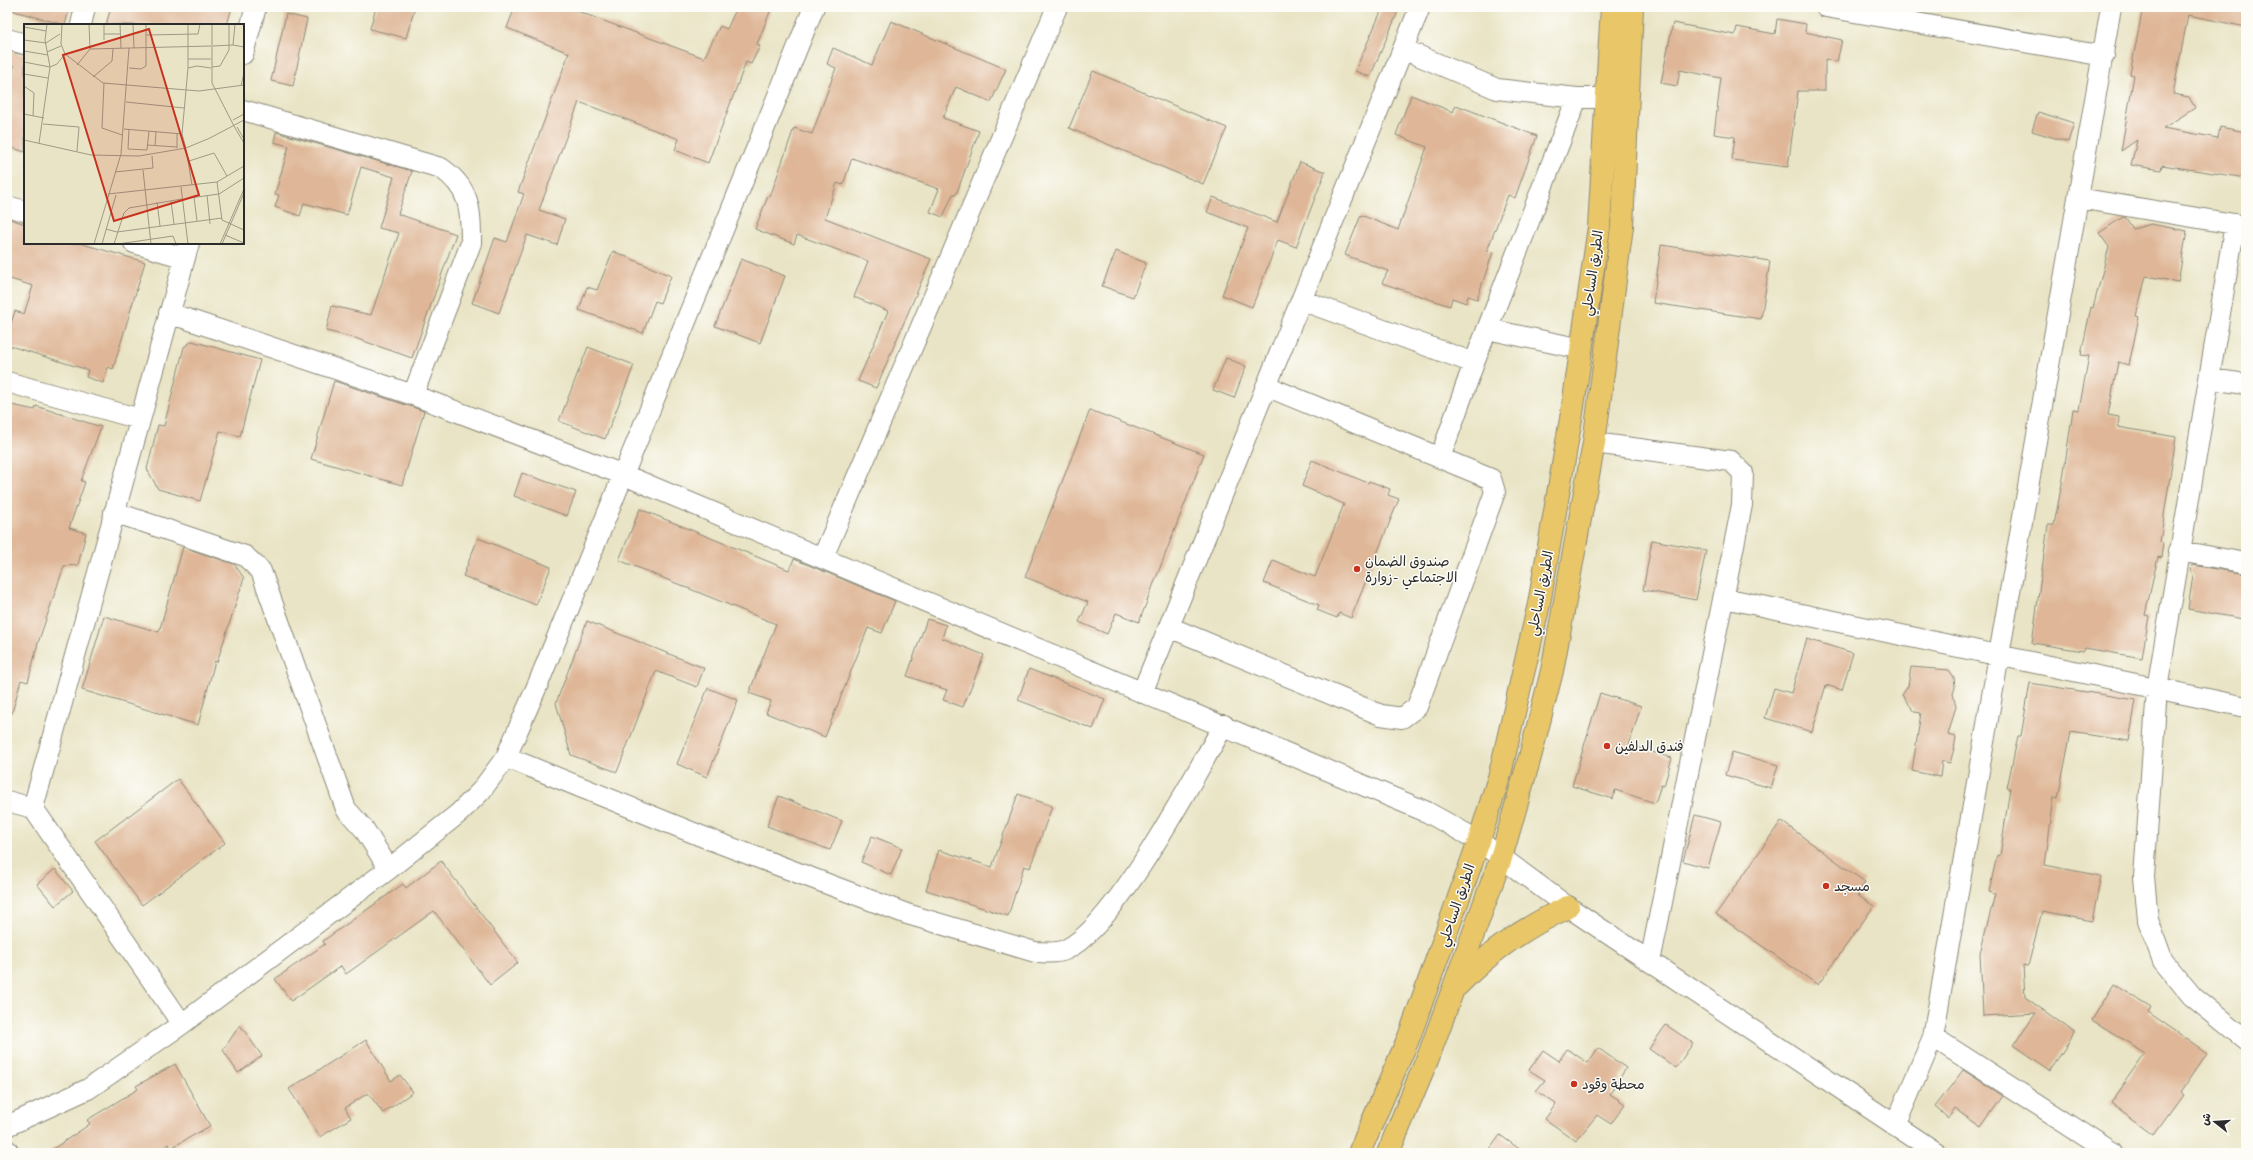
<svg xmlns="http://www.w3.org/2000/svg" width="2253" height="1160" font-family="Delius,'Playpen Sans Arabic',sans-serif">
  <rect width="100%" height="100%" fill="#fdfcf7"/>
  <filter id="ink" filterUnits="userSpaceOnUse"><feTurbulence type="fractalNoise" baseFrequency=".025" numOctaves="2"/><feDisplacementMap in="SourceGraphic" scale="8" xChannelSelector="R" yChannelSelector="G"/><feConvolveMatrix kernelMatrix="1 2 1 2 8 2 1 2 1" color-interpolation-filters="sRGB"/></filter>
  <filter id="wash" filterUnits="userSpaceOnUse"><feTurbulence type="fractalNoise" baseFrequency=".012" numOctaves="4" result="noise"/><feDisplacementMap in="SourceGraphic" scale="16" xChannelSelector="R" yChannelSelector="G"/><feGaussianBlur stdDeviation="0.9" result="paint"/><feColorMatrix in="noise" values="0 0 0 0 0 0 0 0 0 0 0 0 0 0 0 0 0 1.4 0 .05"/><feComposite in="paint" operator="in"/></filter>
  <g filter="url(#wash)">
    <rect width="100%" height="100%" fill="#e9e4c5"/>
    <g id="blocks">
      <!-- building -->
      <path fill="#dfb798" d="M14,7h56l-5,18 -51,-14z
        M111,7h121l-5,18h-121z
        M376,7h39l-9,31 -36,-9z
        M515,7h51l138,51 16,-32 7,3 10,-22h35l-15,37 3,2 -9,18 -5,-2 -38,101 -33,-13 4,-11 -100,-37 -40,108 26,9 -8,26 -30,-10 -28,78 -27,-10 23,-65 12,4 17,-48 -6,-2 51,-139 -62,-25z
        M1383,7h17l-30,70 -15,-6z
        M2143,7h103v20l-58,-12 -15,79 16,3 6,11 -32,20 55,10 2,-11 26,5v46l-84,-13 -1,5 -30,-5 6,-25 -16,11 13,-76 -4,-1z
        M286,14l21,5 -14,67 -22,-5z
        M1777,19l29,5 -1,8 37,8 -5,22 -12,-3v32h-27l-10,76 -56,-7 3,-23 -21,-3 7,-56 -41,-8 -3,16 -16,-3 12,-60 62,12 2,-8 38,7z
        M891,21l115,48 -15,33 -35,-15 -13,31 36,13 -23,64 -3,-1 -10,23 -13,-5 9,-23 -87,-31 -9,27 -6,-2 -12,35 106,41 -55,129 -18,-7 30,-70 -34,-14 14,-36 -71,-26 -3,9 -39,-15 13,-33 2,1 24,-69 18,6 24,-66 -9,-4 6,-16 39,17z
        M7,51l18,4v97l-18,-6v-56l7,-24 -7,-1z
        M1093,71l134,57 -24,56 -134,-56z
        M1411,95l42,17 3,-7 81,31 -22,62 -7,-3 -21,56 6,1 -16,47 -9,-3 -2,7 -14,-5 -2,8 -68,-23 6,-12 -43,-16 16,-40 37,15 29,-83 -31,-12z
        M2038,112l36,11 -6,19 -36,-11z
        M276,132l136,39 -14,43 58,20 -44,124 -57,-20 -29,-7 6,-25 39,9 28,-82 -20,-5 15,-51 -33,-10 -14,48 -43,-12 -4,13 -25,-9 4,-12 -4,-1 14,-48 -15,-4z
        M1300,162l25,10 -29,75 -18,-7 -26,67 -30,-12 26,-67 -41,-16 6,-15 64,25z
        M2123,217l3,1 7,11 18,-5 36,7 -9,51 -32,-6 -10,40 3,1 -10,48 -11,-3 -10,53 11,2 -1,10 58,10 -16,105 3,1 -2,15 -3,-1 -13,58 4,1 -7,42 -57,-10 -1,3 -52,-8 16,-118h6l9,-47 10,-69 6,1 10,-54 -8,-1 10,-48 2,1 16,-61 -10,-14z
        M7,218l18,6v19h54l66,19 -32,107 -5,-2 -5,16 -17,-6 2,-7 -81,-25v-9l8,-25 9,3 9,-28 -26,-8z
        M1661,245l109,16 -9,58 -108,-16z
        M613,251l58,25 -11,27 -5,-2 -12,32 -64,-23 8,-23 10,3z
        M1116,251l30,12 -13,34 -31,-11z
        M741,259l44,17 -25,67 -45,-17z
        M192,341l68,19 -20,76 -20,-5 -20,70 -42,-12 -11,-20 11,-44 6,1 20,-79z
        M588,347l46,18 -29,74 -46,-18z
        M1226,358l20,8 -12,32 -21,-8z
        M334,381l90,30 -22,74 -91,-26z
        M7,404l28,6 1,-4 65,21 -20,54 4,1 -16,46 17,5 -8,32 -14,1 -26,77 -10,39 -7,-2 -9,33 -5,-1z
        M1090,410l114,44 -65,168 -23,-9 -9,21 -28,-12 9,-20 -63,-25z
        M1312,460l56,23 1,-2 21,8 -2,6 11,4 -48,119 -12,-5 -2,5 -20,-8 2,-5 -55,-22 9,-23 42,17 29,-73 -42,-18z
        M522,473l54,19 -9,24 -53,-20z
        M640,509l149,61 5,-11 101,42 -13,32 -14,-5 -43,109 -59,-24 5,-12 -22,-8 27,-69 -157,-64z
        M478,538l73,29 -15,38 -73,-29z
        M1652,540l54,10 -10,50 -53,-10z
        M183,547l51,17 10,14 -27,84 -2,-1 -17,64 -116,-35 22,-74 55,16z
        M2193,565l53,9v27l-3,18 -55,-10 5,-34 -3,-5z
        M927,619l19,6 -4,13 42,17 -21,52 -20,-7 4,-10 -40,-14z
        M587,621l117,47 -7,19 -41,-16 -39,101 -46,-17 -15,-52z
        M1807,639l46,14 -11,37 -16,-5 -14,47 -47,-14 9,-30 17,5z
        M1911,667l38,3 5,7 1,10 -2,7 3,12 -8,29 8,2 -2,12 -4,14 -8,-2 -2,16 -28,-6 9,-58 -6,-1 -13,-17 6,-9z
        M1029,669l76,30 -12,30 -75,-29z
        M2030,683l106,17 -7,41 -58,-9 -13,66 -4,-1 -9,68 56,11 -9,45 -50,-10 -14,55 -5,-1 2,32 50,36 -25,37 -36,-25 22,-32 -53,3 -3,-63 15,-59 -6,-2 8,-37 3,1 10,-68h-3l11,-52h3z
        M708,688l30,12 -31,77 -30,-13z
        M1600,693l41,13 -12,39 43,13 -8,28 -3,-1 -6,18 -40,-13 -2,9 -41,-13z
        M1732,752l46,13 -7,23 -46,-13z
        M178,779l47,64 -83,62 -47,-64z
        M1018,794l34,12 -22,62 -6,-2 -16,50 -82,-26 13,-40 53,17z
        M779,796l63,25 -12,29 -63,-24z
        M1695,815l26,7 -13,46 -25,-7z
        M1781,821l84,61 -8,13 17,11 -56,79 -102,-71z
        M872,836l30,12 -11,27 -30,-13z
        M441,861l77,102 -28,22 -56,-74 -88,63 -5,-8 -50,35 -16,-22 50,-35 -2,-3 80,-57 3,4z
        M55,869l18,22 -18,15 -18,-22z
        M2114,984l37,23 -3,5 59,41 -27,40 3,2 -29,40 -44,-32 35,-50 -53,-33z
        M240,1025l22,31 -24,17 -15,-23z
        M1666,1025l27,18 -17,25 -27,-19z
        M366,1040l25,41 9,-6 13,17 -30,21 -15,-20 -23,15 6,10 -31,19 -31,-48z
        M1598,1048l28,20 -16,26 15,10 -14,20 -14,-9 -21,26 -31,-22 11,-15 -20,-13 9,-11 -16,-10 14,-20 16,11 8,-12 21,14z
        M175,1064l35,62 -39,22 -2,-4 -15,9h-107l43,-29 -3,-4 51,-31 -2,-3z
        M1963,1070l40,26 -22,31 -26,-18 -7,9 -13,-11z
        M1500,1135l25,18h-38z"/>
    </g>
  </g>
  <g filter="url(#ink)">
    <use href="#blocks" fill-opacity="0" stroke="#8a8878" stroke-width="1"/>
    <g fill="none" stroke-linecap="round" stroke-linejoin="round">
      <defs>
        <path id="minor" d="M1826,7l278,49
          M81,25l4,-18
          M7,39l18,5
          M1403,49l94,40 80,9h30
          M243,54l13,-47
          M243,110l198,58c29,20 30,41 30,75l-58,152
          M2078,198l168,28
          M7,206l18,5
          M2235,224l-78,465 -13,188 4,43 15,41 29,35 54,44
          M134,243l51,15
          M1301,300l173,63
          M169,313l244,82 211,80 803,337 52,29 89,66 369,246
          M1487,329l95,20
          M2210,379l36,5
          M7,382l133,37
          M1594,443l137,18 12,12 -1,32 -92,457
          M1440,458l34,-95 103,-265
          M114,512l131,44 16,15 85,238 18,20 25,40
          M2179,551l67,12
          M823,557l234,-550
          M1724,598l522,109
          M1169,627l212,88 21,3 15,-11 78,-215 -4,-13 -225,-93
          M1142,693l278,-686
          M506,757l205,83 196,74 128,38c10,0 21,2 30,-2 51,-23 128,-173 159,-225
          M7,801l26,7 149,216
          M33,808l156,-565
          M1933,1037l180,116
          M7,1126l81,-37 94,-65 207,-155 70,-56 22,-22 25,-34 32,-73 276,-677
          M1895,1126l38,-89 178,-1030
          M7,1150l2,3"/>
        <path id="highway" d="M1458,985c33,-35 68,-58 110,-78
          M1359,1153l50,-116 70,-196 21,-67 39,-170 33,-191 27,-186 13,-220
          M1388,1153l41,-98 72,-197 29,-101 22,-86 42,-228 28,-217 10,-219"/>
      </defs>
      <!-- minor casing -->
      <use href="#minor" stroke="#8a8878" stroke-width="22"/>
      <!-- highway casing -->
      <use href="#highway" stroke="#8a8878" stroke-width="24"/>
      <!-- minor -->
      <use href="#minor" stroke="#fff" stroke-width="20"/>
      <!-- highway -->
      <use href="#highway" stroke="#e9c769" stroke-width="22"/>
    </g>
  </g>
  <!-- markers -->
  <g fill="#c8321e" stroke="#fdfcf7" stroke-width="1.5">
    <circle cx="1357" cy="569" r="4"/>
    <circle cx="1607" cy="746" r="4"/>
    <circle cx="1826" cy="886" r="4"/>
    <circle cx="1574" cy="1084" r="4"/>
  </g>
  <g text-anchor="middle" stroke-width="3" stroke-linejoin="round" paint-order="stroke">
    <!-- street labels -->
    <g font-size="14" fill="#2b2b2b" stroke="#fdfcf7">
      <text transform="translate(1592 273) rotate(-82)" y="5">الطريق الساحلي</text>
      <text transform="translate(1540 593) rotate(-79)" y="5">الطريق الساحلي</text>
      <text transform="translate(1456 905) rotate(-71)" y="5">الطريق الساحلي</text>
    </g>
    <!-- poi labels -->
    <g font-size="14" fill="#2b2b2b" stroke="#fdfcf7" text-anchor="start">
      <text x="1365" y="566">صندوق الضمان<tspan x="1365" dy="16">الاجتماعي -زوارة</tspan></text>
      <text x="1615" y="751">فندق الدلفين</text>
      <text x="1834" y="891">مسجد</text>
      <text x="1582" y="1089">محطة وقود</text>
    </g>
  </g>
  <!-- overview -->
  <g transform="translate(24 24)">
    <rect width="220" height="220" fill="#e9e4c5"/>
    <path fill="none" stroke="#9d9a87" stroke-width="1" d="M38,0l-1,20 4,10 38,29 96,8 45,-6M80,0v16M96,0l1,24M109,0l1,24M188,0v59l23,45M0,3l22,4M80,10h16M122,11l52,-1 2,-10M0,16l22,3 14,-9M209,21l2,-21M189,22l20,-1 11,2M66,25l121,-3M0,27l24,4M23,28l14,-6M164,35h23M0,38l26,5 7,-3 8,-10M53,41l13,-16 -1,-25M188,43l8,-1 9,-16v-26M105,44l12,1 5,-3v-42M164,44l9,-2 14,2M0,50l24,4M69,53l19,-16 1,-12M80,59l-2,45 20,7M0,62l10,7 -1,23M217,62l3,-13M102,78l58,6M0,90l20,4M209,96l11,-6M19,100l36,3 -2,24M213,103l7,12M211,104l9,15M100,105l58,5M105,105l-1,20 19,1 2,-19M153,109v15M0,116l67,15 48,1 47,-8 24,-10 34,-18M15,119l11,-76 -5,-27 2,-16M123,121l30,2M131,122l1,-14M162,124l-4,-14 6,-66v-44M162,125l6,36M165,137l25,-8 13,23M119,146l8,74M91,148l38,-4 -1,-12M193,158l5,38 22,10M157,163l7,57M84,170l109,-12 27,-16M183,171l3,29M170,173l3,24M166,174l29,-4 25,-16M147,177l3,23M133,178l3,24M82,205l11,3 105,-14M201,211l19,8M70,220l27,-90 8,-106M78,220l14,-49M90,220l10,-31 5,-5 53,-9M94,220l55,-8 3,8M196,220l24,-55M198,220l22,-51"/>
    <path fill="#c8321e" fill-opacity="0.15" stroke="#c8321e" stroke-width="2" d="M125,5l50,166 -85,26 -51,-166z"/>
    <rect width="220" height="220" fill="none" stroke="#2b2b2b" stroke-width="2"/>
  </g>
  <!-- margin -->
  <rect width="2253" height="1160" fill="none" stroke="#fdfcf7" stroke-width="24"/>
  <!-- north arrow -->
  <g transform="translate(2215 1122) rotate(287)" stroke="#fdfcf7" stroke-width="3" paint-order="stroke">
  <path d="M0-3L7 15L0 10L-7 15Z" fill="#2b2b2b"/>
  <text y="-6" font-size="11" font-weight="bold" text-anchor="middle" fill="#2b2b2b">ش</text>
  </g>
</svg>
